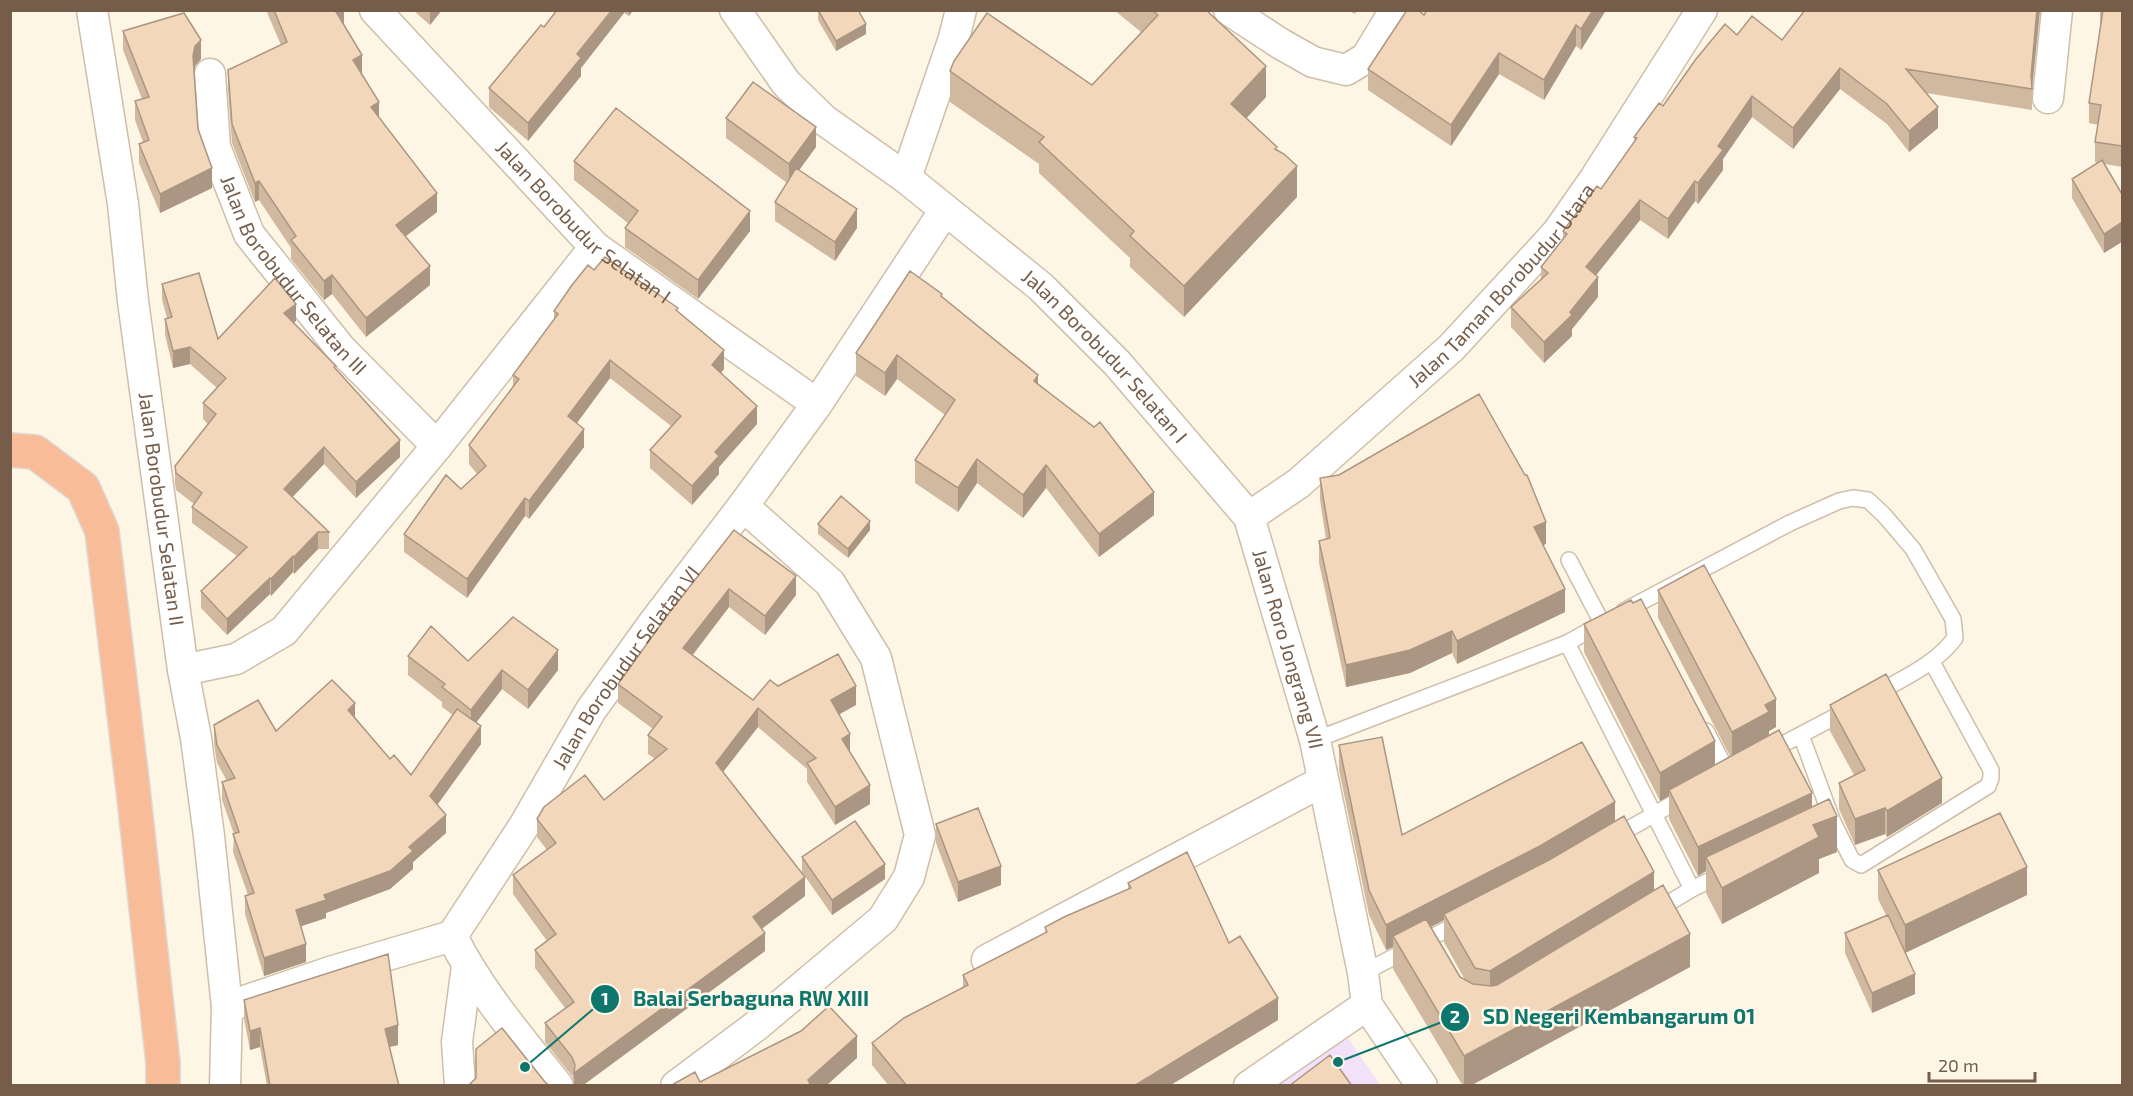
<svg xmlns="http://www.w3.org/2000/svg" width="2133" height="1096" font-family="'Exo 2',sans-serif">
  <rect width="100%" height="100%" fill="#fdf6e4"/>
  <!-- education -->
  <path fill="#f3e0f9" d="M1348,1038l32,47 -103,1z"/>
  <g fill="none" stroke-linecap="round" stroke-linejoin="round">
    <defs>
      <path id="service" d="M1569,560l33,63
        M1624,611l166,-88 49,-22 14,-3 15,2 16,15 29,34 40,70 2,19c-20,27 -52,40 -81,57
        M1567,643l125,246
        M1706,731l22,42 -6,3
        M1801,735l32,87 19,38 9,5 127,-79 3,-8v-8l-59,-108
        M1315,740l252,-97 34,-19
        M1768,752l80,-42
        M1613,838l73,-42
        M1655,911l37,-22 31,-15
        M1363,973l98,-51"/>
      <g id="minor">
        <path id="s1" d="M92,10l31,194 10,97 50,369 13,68 13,98 18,171 -2,79"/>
        <path id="s2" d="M375,10l220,237 222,157"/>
        <path id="s3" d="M735,10l51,73 38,37 82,58 135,109 76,76 132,154 66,223 48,233 4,32 55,81"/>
        <path d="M1229,10l52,34 32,18 33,8 20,-12 29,-48"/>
        <path id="s4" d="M210,74l5,73 34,87 92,115 96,97"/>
        <path d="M2048,98l9,-88"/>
        <path d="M906,178l48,-140 7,-28"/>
        <path id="s5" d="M1249,517l50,-34 152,-135 106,-115 37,-53 108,-170"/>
        <path d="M183,670l53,-11 48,-28 153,-185 158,-199"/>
        <path d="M452,936c27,55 68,102 106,150"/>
        <path d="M987,960l336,-179"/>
        <path id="s6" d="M227,1007l103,-35 122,-36 72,-110 67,-116 64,-89 88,-115 74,-102 128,-194"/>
        <path d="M460,1086l-3,-44 10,-76"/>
        <path d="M676,1086l80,-60 127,-107 26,-42 11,-42 -44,-177 -46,-75 -87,-77"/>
        <path d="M1249,1086l118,-81"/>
      </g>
      <path id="motorway" d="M10,450l25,2 48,36 19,43 31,258 30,274v23"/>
    </defs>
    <!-- service casing -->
    <use href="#service" stroke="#cfbeaa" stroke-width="18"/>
    <!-- minor casing -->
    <use href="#minor" stroke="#cfbeaa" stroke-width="33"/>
    <!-- motorway casing -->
    <use href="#motorway" stroke="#ded8d3" stroke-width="36"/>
    <!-- service -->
    <use href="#service" stroke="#fff" stroke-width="15"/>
    <!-- minor -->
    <use href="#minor" stroke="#fff" stroke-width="30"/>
    <!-- motorway -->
    <use href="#motorway" stroke="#f9bc99" stroke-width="33"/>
  </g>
  <!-- wall -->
  <path fill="#d1b9a0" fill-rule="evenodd" d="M266,10h78l-1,14 19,50 17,43 58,95 -32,24 25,49 -64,52 -34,-43 -8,6 -33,-41v-11l-32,-48 -4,2 -23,-59 -4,-54v-19l53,-25z
    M413,10h29l-12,15z
    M557,10h76l-4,6 -5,-3 -43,55v8l-53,65 -39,-34v-19l55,-61z
    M818,10l48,24 -30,17 -18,-31z
    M1114,10h92l60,87 -20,21 31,32 20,47 -113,120 -54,-50v-9l-91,-85v-9l-89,-62v-31l142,14 49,-53z
    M1347,10h10l-2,4z
    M1427,10h179l-25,40 -5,-4 -32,54 -45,-26 -48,72 -83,-56v-21l56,-54z
    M1805,10h235l-8,75v25l-106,-17 12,35 -29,24 -22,-28 -47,-35 -47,60 -41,-32 -29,42v11l-25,34 -3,-3 -27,38 -28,-19 -44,55 2,22 -26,32v7l-28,27 -33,-36v-20l30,-27v-13l22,-29v-7l38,-42 33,-47v-5l29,-31 74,-71 45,5z
    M2100,10h22v157l-17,-3 -1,89 -32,-55v-19l26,-16 -3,-1v-20l3,-17 -9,-2v-20l12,-76 -1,-1z
    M123,31l78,28 -6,7 -1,5 4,58 14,59 -52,25 -21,-50v-19l4,-2 -8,-22v-19l7,-2 -19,-49z
    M726,118l90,29 -17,23 58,58 -22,33 -60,-40v-19l12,-19 -61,-45z
    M574,161l176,70 -52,68 -73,-52v-19l4,-4 -55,-44z
    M594,270l84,42 46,57 -3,4 36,51 -38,43v7l-27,31 -42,-37v-18l21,-24 -61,-48 -33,45 7,24 -55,72 -4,-3 -58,82 -63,-46v-18l57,-45 16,-15 -8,-10v-19l44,-58v-12l41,-55v-9z
    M162,284l56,55 78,-18 -3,2 43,47 64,87 -44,41 -32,-34 -32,33 37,35v17h-11l-24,25 -1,-2 -22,24 -1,-2 -43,41 -26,-27v-17l36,-35 -45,-33v-16l2,-3 -18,-14 -1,-7v-17l33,-42 -5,-5v-16l14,-15 -27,-24 -17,4 -8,-33v-16l2,-1 -5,-18z
    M942,298l96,86 116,131 -55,42 -53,-69 -23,30 -46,-35 -19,29 -43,-29v-23l30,-45 -48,-36 -12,17 -29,-20v-23z
    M1320,478l226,66 -3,1 22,67 -108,52 -5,-11 -42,20 -64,14 -27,-124v-22l7,-2 -6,-39z
    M818,524l52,6 -22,28 -30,-24z
    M734,530l62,65 -31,40 -36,-28 -36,48 60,45 25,-14 78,19 -17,9 11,39 20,51 -35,21 -28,-43v-13l-49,-42 -35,45 82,124 -43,33 3,22 -183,135h-8v-4l-2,-6 -27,-34v-19l20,-15 -30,-40v-18l12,-9 -34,-47v-19l34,-25 -10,-13v-18l67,-19 51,-41 -7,-5v-19l5,-6 -35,-26v-19z
    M1658,590l118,137 -7,4v4l43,72 25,45 -18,7v14l-97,51 -16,-31v-22l-8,5 -29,-57v-23l-9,5 -76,-149v-28l49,-21 82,162 15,-9 -72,-138z
    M408,656l150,14 -30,39 -26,-20 -26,34 5,21 -44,61 9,28 -33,29v7l-23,20 -64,24v5l-25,8 5,36 -42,14 -19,-62v-18l3,-1 -15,-43 1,-18 -12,-34v-18l5,-1 -10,-18 -3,-20v-18l62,6 79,-14 35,42 21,16 42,-60 -11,-8v-5l-34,-27z
    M1830,705l112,98 -55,34 -2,-3 -30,11 -16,-36v-26l15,-8 -24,-44z
    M1339,745l63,90 213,-13 39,69 36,76 -220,119h-7l-70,-117v-22l-7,3 -17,-35 -30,-145zM1444,920v22l21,38 -5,-3 -29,-50z
    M936,824l65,61 -43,17 -22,-59z
    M802,857l83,22 -53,36 -30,-43z
    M1878,870l149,25 -122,58 10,41 -43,19 -27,-60v-20l41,-18 -8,-16z
    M1128,883l101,60 49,77 -109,66h-280l-17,-21v-22l91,-56v-12l82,-42v-6l83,-38z
    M244,1000l154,45 -9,2 10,39h-132l-7,-39 -10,3 -6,-31z"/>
  <!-- shaded-wall -->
  <path fill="#aa9682" d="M334,10h10v14l-10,4z
    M430,10h12l-12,15z
    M612,10h12v3l-43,55v8l-53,65v-18l49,-69z
    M629,10h4l-4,6z
    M1593,10h13l-25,40v-21z
    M2037,10h3l-8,79 -1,-13z
    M866,24v10l-30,17v-10z
    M1576,25v21l-32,54v-20z
    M201,40v19l-6,7 -2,9v-19l2,-10z
    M1499,53v21l-48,72v-21z
    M362,55v19l-9,-14z
    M1266,66v31l-35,38v-31z
    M1840,68v21l-47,60v-21z
    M1752,96v21l-29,42v11l-25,34v-21l20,-37z
    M379,102v19l-8,-14z
    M1938,107v21l-29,24v-21z
    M816,127v20l-27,37v-20z
    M1297,166v31l-113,120v-31z
    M212,168v20l-52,25v-19z
    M259,181v19l-4,2v-19z
    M1695,181v20l-27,38v-20z
    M437,193v19l-41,32v-19z
    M1640,200v20l-54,68v-21z
    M857,209v19l-22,33v-19z
    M750,211v20l-52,68v-19z
    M2122,222v20l-18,11v-19z
    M430,266v19l-64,52v-19z
    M332,275v19l-8,6v-19z
    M1598,277v20l-26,32v7l-28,27v-21l26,-30z
    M296,304v17l-12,9v-17z
    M190,347v17l-17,4v-17z
    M724,350v19l-12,15v-19z
    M897,355v24l-12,17v-23z
    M610,360v18l-42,57v-19z
    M1038,375v23l-4,-17z
    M757,406v18l-38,43v7l-27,31v-19l23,-34z
    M584,429v18l-55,72v-18z
    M400,440v17l-44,41v-16z
    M324,447v17l-40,42v-17z
    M977,459v24l-19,29v-24z
    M1046,465v23l-23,30v-23z
    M1154,492v23l-55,42v-23z
    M525,498v18l-58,82v-19z
    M870,521v9l-22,28v-9z
    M1546,522v22l-12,5v-22z
    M318,532v17l-24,25v-17z
    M293,556v16l-22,24v-17z
    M796,576v19l-31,40v-19z
    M270,578v16l-43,41v-16z
    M729,589v18l-46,60v-19z
    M1565,589v23l-108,52v-23z
    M1452,631v22l-42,20 -64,14v-22z
    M558,650v20l-30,39v-19z
    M502,670v19l-31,40v-19z
    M856,686v19l-25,14v-19z
    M1776,699v28l-7,4v10l-37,19v-28l33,-27z
    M355,703v19l-7,-12z
    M758,708v19l-42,54v-18z
    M481,726v18l-51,71v-19z
    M850,734v19l-8,-14z
    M1715,741v28l-46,21v6l-9,5v-28z
    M1942,778v25l-55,34v-26z
    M870,785v19l-35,21v-18z
    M1812,793v28l-106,36v14l-8,5v-29z
    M1615,802v25l-171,87v6l-46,24 -5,-8v11l-7,3v-25z
    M1885,808v26l-30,11v-26z
    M446,815v18l-33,29v7l-23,20 -64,24v5l-30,10v-18l28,-15 85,-48z
    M1837,816v36l-18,7v14l-97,51v-36l91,-63z
    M885,864v15l-53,36v-15z
    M1001,866v19l-43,17v-20z
    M2027,867v28l-122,58v-28z
    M1654,872v28l-164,99v-28z
    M805,877v19l-52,39v-18z
    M765,933v18l-183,135h-8v-13z
    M1690,934v33l-220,119h-6v-30z
    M306,944v18l-42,14v-18z
    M1915,974v20l-43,19v-20z
    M1278,998v22l-109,66h-35z
    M398,1025v20l-13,3v-19z
    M260,1028v19l-10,3v-19z
    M857,1036v22l-31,28h-18v-6z"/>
  <!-- building -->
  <path fill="#f3d7ba" stroke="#aa9682" stroke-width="1.5" d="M274,10h61l27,45 -9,5 26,42 -8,5 66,86 -41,32 34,41 -64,52 -34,-43 -8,6 -33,-41 5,-4 -37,-55 -4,2 -23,-59 -4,-54 59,-28z
    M557,10h55l-35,44 4,4 -53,65 -39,-35 52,-63 3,2z
    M818,10h40l8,14 -30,17z
    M1152,10h54l60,56 -35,38 46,43 -2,2 9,5 13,12 -113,120 -54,-50 4,-5 -95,-89 5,-5 -94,-66 4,-10 33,-48 105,72 66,-70z
    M1407,10h11l6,5 3,-5h166l-12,19 -5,-4 -32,55 -45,-27 -48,72 -83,-56z
    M1805,10h232l-6,66 1,13 -126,-20 32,38 -29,24 -22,-27 -47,-36 -47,60 -41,-32 -34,50 5,4 -25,33 -3,-2 -27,38 -28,-19 -54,67 12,10 -28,35 2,3 -28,27 -33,-35 37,-34 -7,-6 26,-33 -4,-3 34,-45 4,3 36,-51 -3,-1 25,-34 4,3 33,-47 29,-35 12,11 15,-19 30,24z
    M2103,10h19v136l-27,-4 6,-37 -12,-2z
    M184,13l17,27 -6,6 -2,10 5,73 14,39 -52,26 -21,-50 10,-4 -14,-39 14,-4 -26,-66z
    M753,82l63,45 -27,37 -63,-46z
    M616,108l134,103 -52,69 -73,-52 13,-17 -64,-50z
    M2102,160l20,34v28l-18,12 -32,-55z
    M796,168l61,41 -22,33 -60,-40z
    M605,257l73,51 -2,2 48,40 -12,15 45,41 -42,46 4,4 -27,30 -42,-36 31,-34 -71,-56 -42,56 16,13 -55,72 -4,-3 -58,81 -63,-45 42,-59 15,14 25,-23 -17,-21 50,-66 -6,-4 45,-61 -4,-3 18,-26 16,-20 6,5z
    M910,271l32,23 -1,2 97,79 -4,6 60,46 6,-5 54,70 -55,42 -53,-69 -23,30 -46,-36 -19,29 -43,-28 40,-60 -58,-45 -12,18 -29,-20z
    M199,273l19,66 57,-61 21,26 -12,9 52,53 -2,1 66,73 -44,42 -32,-35 -40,42 45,43h-11l-24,25 -1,-1 -22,23 -1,-1 -43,41 -26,-28 46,-44 -55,-40 10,-14 -26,-20 -1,-7 41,-52 -13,-11 23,-25 -36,-31 -17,4 -8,-32 7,-2 -10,-33z
    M1479,394l46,81h2l19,47 -12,5 31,62 -108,52 -5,-10 -42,19 -64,15 -27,-124 11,-3 -10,-60 19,-3z
    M841,496l29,25 -22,28 -30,-25z
    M734,530l62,46 -31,40 -36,-27 -46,59 70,52 17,-20 8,6 60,-32 18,32 -25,14 19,34 -8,5 28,46 -35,22 -28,-44 9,-5 -58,-50 -42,55 89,114 -52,40 12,16 -191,140 1,-8 -3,-8 -27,-34 29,-21 -39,-52 21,-16 -43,-59 43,-32 -19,-24 7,-12 41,-32 19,25 63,-51 -19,-14 14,-18 -44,-33 51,-71z
    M1704,565l72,134 -11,6 4,7 -37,20 -74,-142z
    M1641,599l74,142 -55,32 -76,-149 47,-24 2,3z
    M513,617l45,33 -30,40 -26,-20 -31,40 -29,-23 3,-3 -37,-28 23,-30 37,35z
    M1886,674l56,104 -55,33 -2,-3 -30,11 -16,-36 26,-13 -35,-65z
    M332,680l23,23 -7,7 42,49 4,-4 17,20 46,-66 24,17 -51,70 16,19 -37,32 4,4 -23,20 -66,24 2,5 -30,10 10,34 -42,14 -19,-62 9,-3 -21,-59 6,-2 -17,-50 13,-4 -18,-33 -3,-20 44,-25 18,31z
    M1779,730l33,63 -114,54 -29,-57z
    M1382,737l20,98 180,-93 33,60 -75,44 -154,79 -17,-35 -30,-145z
    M1829,799l8,17 -24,9 6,12 -97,51 -16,-31z
    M978,808l23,58 -43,16 -22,-58z
    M2000,813l27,54 -122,58 -27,-55z
    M1624,816l30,56 -164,99 -15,-3 -31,-54 105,-54z
    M855,821l30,43 -53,36 -30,-43z
    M1187,852l42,91 11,-7 38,62 -144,88h-227l-35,-43 32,-25 64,-33 -5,-10 84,-43 -2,-5 19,-10 67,-29 -3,-5z
    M1663,885l27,49 -226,122 -71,-120 33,-17 34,58 13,7 18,2 6,-1z
    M1888,915l27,59 -43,19 -27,-60z
    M388,954l10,71 -13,4 14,57h-129l-10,-58 -10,3 -6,-31z
    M829,1006l28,30 -49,44 2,4 -2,2h-138l25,-14 5,10 101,-51z
    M502,1028l43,54 5,4h-82l8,-8v-29z
    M1330,1055l22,31h-63z"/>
  <g text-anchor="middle" stroke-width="5" stroke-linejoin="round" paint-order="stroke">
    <!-- street labels -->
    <g font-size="20" fill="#765d49" stroke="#fff9eb">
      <text dy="7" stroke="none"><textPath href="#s2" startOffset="298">Jalan Borobudur Selatan I</textPath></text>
      <text dy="7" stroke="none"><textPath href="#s4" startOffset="225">Jalan Borobudur Selatan III</textPath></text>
      <text dy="7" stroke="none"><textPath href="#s5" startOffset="344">Jalan Taman Borobudur Utara</textPath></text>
      <text dy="7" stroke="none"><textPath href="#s3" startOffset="510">Jalan Borobudur Selatan I</textPath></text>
      <text dy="7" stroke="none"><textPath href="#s1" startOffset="504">Jalan Borobudur Selatan II</textPath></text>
      <text dy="7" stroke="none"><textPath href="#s3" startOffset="864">Jalan Roro Jongrang VII</textPath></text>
      <text dy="7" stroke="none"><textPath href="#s6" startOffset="556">Jalan Borobudur Selatan VI</textPath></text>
    </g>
  </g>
  <!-- callouts -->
  <path fill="none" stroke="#0f766e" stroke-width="2" d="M525 1067L605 999M1338 1062L1455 1017"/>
  <g fill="#0f766e" stroke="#fff9eb" stroke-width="2">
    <circle cx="525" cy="1067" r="6"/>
    <circle cx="1338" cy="1062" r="6"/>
    <circle cx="605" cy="999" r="15"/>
    <circle cx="1455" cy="1017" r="15"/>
  </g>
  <g font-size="18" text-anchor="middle" font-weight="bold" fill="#fff">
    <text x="605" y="1005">1</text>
    <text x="1455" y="1023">2</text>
  </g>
  <g font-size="21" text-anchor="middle" font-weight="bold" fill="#0f766e" stroke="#fff9eb" stroke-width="5" stroke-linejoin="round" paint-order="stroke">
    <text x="751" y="1006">Balai Serbaguna RW XIII</text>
    <text x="1619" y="1024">SD Negeri Kembangarum 01</text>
  </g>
  <!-- border -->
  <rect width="2133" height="1096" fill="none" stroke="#765d49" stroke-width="24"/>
  <!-- scale -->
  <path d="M1929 1072v9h106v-9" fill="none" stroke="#765d49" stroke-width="3"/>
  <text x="1938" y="1072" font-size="18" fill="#765d49" stroke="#fff9eb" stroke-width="4.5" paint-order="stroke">20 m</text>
</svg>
